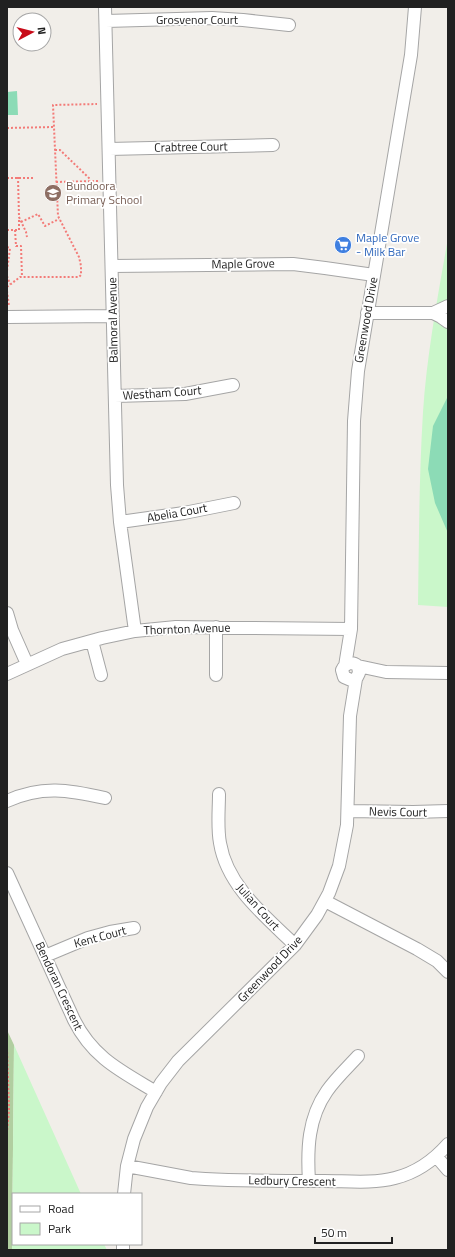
<svg xmlns="http://www.w3.org/2000/svg" width="455" height="1257" font-family="'Titillium Web',sans-serif">
  <rect width="100%" height="100%" fill="#f1eee9"/>
  <!-- forest -->
  <path fill="#b1cea0" d="M7,1030l7,15 -2,205h-5z"/>
  <!-- park -->
  <path fill="#caf7ca" d="M448,238v369l-30,-2c1,-64 1,-129 5,-193 4,-59 15,-117 25,-174z
    M14,1045l67,149h-68v50h91l3,6h-95z"/>
  <!-- pitch -->
  <path fill="#8cdbb6" d="M17,91l1,24h-11v-23z
    M448,396v137l-13,-30 -7,-34 5,-43z"/>
  <g fill="none" stroke-linecap="round" stroke-linejoin="round">
    <defs>
      <path id="minor" d="M105,7l12,478 3,37 15,109
        M106,21l106,-3 31,2 46,5
        M109,149l164,-4
        M112,266l181,-2 32,4 49,7
        M367,313h66l15,-7
        M433,313l8,4 7,5
        M7,317l106,-1
        M115,396l70,-2 48,-9
        M120,522l64,-9 50,-10
        M7,613l5,17 15,34
        M92,641l9,34
        M345,666l6,-37 3,-208 4,-50 53,-316 4,-48
        M358,666l1,7 -3,6 -5,1 -7,-3 -2,-7c3,-7 10,-9 16,-4l28,6 62,1
        M7,674l55,-25 40,-11 33,-7 41,-4 175,2
        M216,675v-48
        M219,794c0,16 -2,33 1,49 7,43 45,73 75,102
        M7,801c35,-16 62,-11 98,-3
        M348,811l65,1 35,-1
        M7,873l67,147c19,38 47,51 82,72
        M325,901l92,48 20,12 11,11
        M45,956l43,-18 22,-6 24,-4
        M436,1156l12,14
        M127,1166l64,12 14,1c40,2 80,2 119,2 23,0 48,3 71,-3 20,-5 39,-18 53,-34
        M309,1181c-2,-32 -1,-63 18,-90 9,-13 21,-24 31,-35
        M124,1194l3,-28 7,-27 13,-32 14,-24 17,-22 117,-116 22,-30 12,-22 10,-27 8,-41 3,-109 6,-37
        M123,1250v-6"/>
    </defs>
    <!-- minor casing -->
    <use href="#minor" stroke="#a5a5a5" stroke-width="14"/>
    <!-- path -->
    <path stroke="#f37b78" stroke-width="2" stroke-dasharray="2 2" stroke-linecap="butt" d="M7,128l47,-1
      M55,150h5l30,29v2
      M18,177l1,40 7,15 1,5
      M7,178h26
      M56,182l43,-1
      M21,222l17,-8 7,12 14,-7
      M7,230h12v-11
      M15,230l1,16h5l1,31
      M7,247l3,1 -3,23
      M7,276l3,8
      M7,287l13,-10h59l2,-2v-9l-2,-9 -21,-41 -5,-111 44,-1
      M7,291l2,15
      M7,1048l2,62 -2,22"/>
    <!-- minor -->
    <use href="#minor" stroke="#fff" stroke-width="12"/>
  </g>
  <!-- icons -->
  <defs>
    <symbol id="school-disc" viewBox="-11 -11 22 22"><circle r="9.5" fill="#8d6e63" stroke="#fff"/><path d="M0-5L7-2L0 1L-7-2ZM-4 1L0 2.5L4 1V4Q0 6-4 4Z" fill="#fff"/></symbol>
    <symbol id="supermarket-disc" viewBox="-11 -11 22 22"><circle r="9.5" fill="#3f7fe0" stroke="#fff"/><path d="M-6-5.5h2.5l.6 2H6L4.5 2H-2.5L-4.4-4H-6ZM-1.5 3.2a1.3 1.3 0 1 0 .1 0ZM3 3.2a1.3 1.3 0 1 0 .1 0Z" fill="#fff"/></symbol>
  </defs>
  <g fill-rule="evenodd">
    <use href="#school-disc" x="43" y="183" width="20" height="20"/>
    <use href="#supermarket-disc" x="333" y="235" width="20" height="20"/>
  </g>
  <g text-anchor="middle" stroke-width="3.5" stroke-linejoin="round" paint-order="stroke">
    <!-- street labels -->
    <g font-size="12" fill="#212121" stroke="#fff">
      <text x="197" y="24">Grosvenor Court</text>
      <text transform="translate(191 147) rotate(-1)" y="4">Crabtree Court</text>
      <text transform="translate(243 264) rotate(-1)" y="4">Maple Grove</text>
      <text transform="translate(113 320) rotate(-91)" y="4">Balmoral Avenue</text>
      <text transform="translate(366 320) rotate(-80)" y="4">Greenwood Drive</text>
      <text transform="translate(162 393) rotate(-4)" y="4">Westham Court</text>
      <text transform="translate(177 513) rotate(-10)" y="4">Abelia Court</text>
      <text transform="translate(187 629) rotate(-2)" y="4">Thornton Avenue</text>
      <text transform="translate(398 812) rotate(1)" y="4">Nevis Court</text>
      <text transform="translate(258 907) rotate(48)" y="4">Julian Court</text>
      <text transform="translate(100 937) rotate(-15)" y="4">Kent Court</text>
      <text transform="translate(270 969) rotate(-46)" y="4">Greenwood Drive</text>
      <text transform="translate(59 986) rotate(65)" y="4">Bendoran Crescent</text>
      <text transform="translate(292 1181) rotate(1)" y="4">Ledbury Crescent</text>
    </g>
    <!-- education labels -->
    <g font-size="12" fill="#785e54" stroke="#fff" text-anchor="start">
      <text x="66" y="190">Bundoora<tspan x="66" dy="14">Primary School</tspan></text>
    </g>
    <!-- shop labels -->
    <g font-size="12" fill="#366cbe" stroke="#fff" text-anchor="start">
      <text x="356" y="242">Maple Grove<tspan x="356" dy="14">- Milk Bar</tspan></text>
    </g>
  </g>
  <!-- border -->
  <rect width="455" height="1257" fill="none" stroke="#212121" stroke-width="16"/>
  <!-- legend -->
  <rect x="12" y="1193" width="130" height="52" fill="#ffffff" stroke="#a6a6a6"/>
  <rect x="20" y="1206" width="20" height="6" fill="#ffffff" stroke="#a6a6a6"/>
  <text x="48" y="1213" font-size="12" fill="#212121">Road</text>
  <rect x="20" y="1223" width="20" height="12" fill="#caf7ca" stroke="#a6a6a6"/>
  <text x="48" y="1233" font-size="12" fill="#212121">Park</text>
  <!-- north arrow -->
  <g transform="translate(32 32) rotate(83)"><circle r="19" fill="#ffffff" stroke="#a6a6a6"/>
  <path d="M0-3L7 15L0 10L-7 15Z" fill="#c80b19"/>
  <text y="-6" font-size="11" font-weight="bold" text-anchor="middle" fill="#212121">N</text>
  </g>
  <!-- scale -->
  <path d="M315 1237v6h77v-6" fill="none" stroke="#212121" stroke-width="2"/>
  <text x="321" y="1237" font-size="12" fill="#212121" stroke="#ffffff" stroke-width="3" paint-order="stroke">50 m</text>
</svg>
